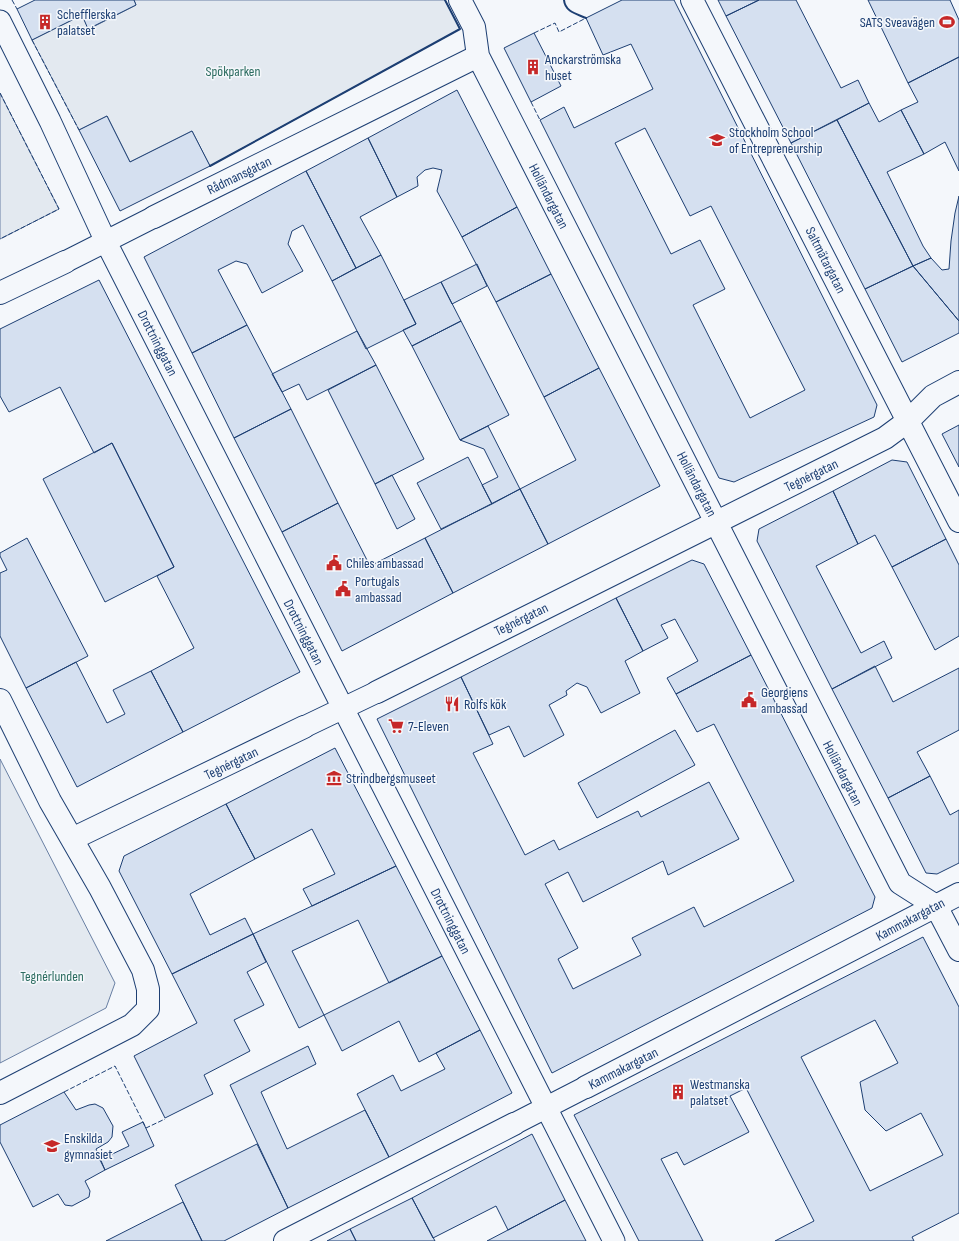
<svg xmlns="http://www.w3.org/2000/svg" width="959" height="1241" font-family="'Sofia Sans Condensed',sans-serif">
  <rect width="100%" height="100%" fill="#f4f7fb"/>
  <!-- green -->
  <path fill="#e3e9f0" stroke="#687fa3" d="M134,0h311l15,29 -250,137 -18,-35 -62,31 -23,-46 -28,14 -47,-90 50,-25 7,14 47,-24z
    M0,93l59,116 -59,30z
    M0,759l115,224 -9,25 -106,55z"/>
  <!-- building -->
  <path fill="#d5e0f0" stroke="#1d3f73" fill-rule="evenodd" d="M35,0h99l2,5 -48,24 -6,-14 -50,25 -15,-31z
    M622,0h52l203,405 -3,12 -140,65 -15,-4 -179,-358 24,-13 10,21 79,-39 -22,-45 -28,11 -17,-37zM645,128l45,88 21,-10 94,184 -55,28 -57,-113 32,-16 -25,-49 -29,14 -56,-111z
    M718,0h41l-33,16z
    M759,0h37l45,88 17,-8 11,23 -78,40 -65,-127z
    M868,0h82l9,20v37l-51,26z
    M534,33l27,53 -30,16 -27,-54z
    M959,57v114l-14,-29 -21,12 -23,-44 17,-8 -10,-19z
    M457,90l60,117 -55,30 -25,-46 5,-21 -9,-2 -8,2 -8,7 1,9 -21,11 -29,-59z
    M869,103l10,19 22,-12 23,44 -37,18 36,74 8,12 -18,8 -76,-146z
    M107,116l23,46 62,-31 18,35 -90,45 -41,-81z
    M837,120l76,146 -48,23 -74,-146z
    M368,138l29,59 -37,20 21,38 -25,13 -50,-97z
    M306,171l50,97 -24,13 -29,-56 -11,6 -4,13 15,27 -41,22 -15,-29 -11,-3 -18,9 29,55 -55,28 -48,-96z
    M959,196v125l-46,-55 18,-8 11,12 7,-1 2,-28 4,-28z
    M517,207l34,67 -55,28 -34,-65z
    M381,255l35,69 -50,25 -34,-68z
    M477,264l10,22 -35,18 -11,-22z
    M913,266l46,55v12l-57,29 -37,-73z
    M551,274l48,94 -55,29 -48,-95z
    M99,280l201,392 -117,60 -32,-61 43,-23 -37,-72 17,-9 -62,-124 -18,10 -34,-66 -51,25 -9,-16v-67z
    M441,282l20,39 -49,25 -9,-16 13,-6 -12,-24z
    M461,321l48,94 -49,25 -48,-94z
    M247,325l44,84 -57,29 -42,-85z
    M357,331l19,34 -69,35 -8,-16 -17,8 -10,-18z
    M376,365l48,94 -49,25 -47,-94z
    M599,368l61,118 -112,58 -28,-55 56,-29 -32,-63z
    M291,409l47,94 -56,29 -48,-94z
    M959,425v42l-17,-33z
    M488,426l32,63 -28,15 -10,-19 16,-8 -14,-28 -24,-9z
    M112,443l62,124 -69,35 -62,-123z
    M468,457l24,47 -51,25 -24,-46z
    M892,460l15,2 39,77 -54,28 -17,-32 -17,9 -25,-53z
    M392,475l23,44 -18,10 -22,-45z
    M520,489l28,55 -95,49 -28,-55z
    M833,491l25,53 -42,22 45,87 23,-12 8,17 -60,31 -75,-148 2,-12z
    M338,503l32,63 55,-28 28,55 -111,58 -60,-119z
    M27,538l61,118 -62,32 -26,-52v-63l7,-3 -7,-14v-3z
    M946,539l13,26v71l-24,14 -43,-83z
    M692,560l12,4 47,91 -75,39 -9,-16 31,-17 -23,-42 -14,6 7,13 -25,13 -27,-53z
    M616,598l27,53 -18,10 15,32 -39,20 -14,-26 -10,-4 -11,8 1,4 -18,10 15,30 -40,22 -15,-31 -20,9 -28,-58z
    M751,655l124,242 -3,11 -320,165 -175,-354 84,-42 32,67 -20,9 52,102 29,-15 5,10 79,-39 3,6 68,-35 30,57 -71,36 -5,-14 -80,41 -15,-30 -23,12 33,64 -20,11 15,30 68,-34 -9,-17 62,-31 10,20 90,-46 -80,-157 -17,8 -21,-38z
    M76,662l31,61 18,-9 -12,-24 38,-19 32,61 -106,55 -51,-99z
    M875,666l18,36 66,-34v62l-42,22 13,24 -42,22 -56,-109z
    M675,730l20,35 -98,53 -19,-35z
    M335,748l61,118 -84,40 -9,-17 32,-15 -23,-45 -57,30 -29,-55z
    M930,776l20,39 9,-5v53l-22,11 -11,-1 -38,-75z
    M226,804l29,55 -65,35 20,41 35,-17 8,16 -81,40 -53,-103 5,-15z
    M396,866l46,90 -53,27 -31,-63 -66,31 32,64 -25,13 -46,-94z
    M253,934l13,28 -19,10 17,33 -30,15 16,31 -46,24 9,19 -48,24 -31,-62 63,-33 -25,-49z
    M923,937l36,70v206l-47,24 2,4h-139l39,-20 -68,-133 -16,8 19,36 -65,33 -7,-13 -16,7 42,82h-64l-65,-126zM875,1020l23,43 -38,19 5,28 21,21 35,-18 22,42 -73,36 -69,-134z
    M442,956l38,74 -61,32 -20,-41 -57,30 -18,-36z
    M480,1030l32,63 -123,64 -32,-63 36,-19 8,16 44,-22 -9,-16z
    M308,1046l8,18 -55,28 26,57 78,-39 24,47 -101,51 -58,-123z
    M64,1092l12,18 13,-5 6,-1 8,4 10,18 -1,11 -4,5 -12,7 9,21 -20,11 5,10 -1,6 -17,9 -7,-1 -7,-11 -25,13 -33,-65v-17z
    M143,1122l11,24 -49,24 -5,-10 29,-14 -7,-14z
    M532,1134l33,66 -57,30 -12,-24 -63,32 -21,-40z
    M257,1144l31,64 -64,33h-22l-27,-56z
    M412,1198l23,43h-79l-6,-12z
    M565,1200l21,41h-99l21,-11z
    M183,1202l19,39h-96z
    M350,1229l6,12h-29z"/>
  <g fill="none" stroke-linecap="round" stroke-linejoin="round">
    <defs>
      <path id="pedestrian" d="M0,21l50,100 56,121 508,999
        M65,262l89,-45
        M304,727l73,-35
        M514,1124l72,-37"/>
      <path id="minor" d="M460,0l14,27 4,29 422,827 36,23 23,44
        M692,0l267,521
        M154,217l324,-161
        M0,293l65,-31
        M377,692l508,-254 23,-17 25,-25 26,-14
        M0,700l50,101 50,87 43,82 5,19v20l-16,16 -132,68
        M72,839l232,-112
        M586,1087l373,-193
        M285,1241l229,-117"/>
    </defs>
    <!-- pedestrian casing -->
    <use href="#pedestrian" stroke="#1d3f73" stroke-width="23"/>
    <!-- minor casing -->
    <use href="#minor" stroke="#1d3f73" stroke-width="24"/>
    <!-- pedestrian -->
    <use href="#pedestrian" stroke="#f4f7fb" stroke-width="21"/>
    <!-- minor -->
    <use href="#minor" stroke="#f4f7fb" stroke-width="22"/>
    <!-- fence -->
    <path stroke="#1d3f73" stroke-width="1" stroke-dasharray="5 2" stroke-linecap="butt" d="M12,0l5,9
      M534,33l21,-10 4,9 27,-14
      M32,40l47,90
      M0,93l59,116 -59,30
      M531,102l9,18
      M210,166l250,-137 -15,-29
      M64,1092l51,-26 31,62 19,-9"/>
    <!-- wall -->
    <path stroke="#1d3f73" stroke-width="2" d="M564,0c1,12 13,14 22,18
      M210,166l250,-137 -15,-29"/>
  </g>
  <!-- icons -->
  <defs>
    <symbol id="building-bare" viewBox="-9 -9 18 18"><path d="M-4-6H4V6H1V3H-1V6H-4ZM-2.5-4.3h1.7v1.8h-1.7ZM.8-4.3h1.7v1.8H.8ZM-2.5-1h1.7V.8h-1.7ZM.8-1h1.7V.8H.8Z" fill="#c62828" stroke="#f4f7fb" stroke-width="2.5" paint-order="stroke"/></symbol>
    <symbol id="stadium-bare" viewBox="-9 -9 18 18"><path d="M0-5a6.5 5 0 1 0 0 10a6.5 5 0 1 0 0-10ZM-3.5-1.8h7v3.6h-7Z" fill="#c62828" stroke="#f4f7fb" stroke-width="2.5" paint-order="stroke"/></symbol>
    <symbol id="school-bare" viewBox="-9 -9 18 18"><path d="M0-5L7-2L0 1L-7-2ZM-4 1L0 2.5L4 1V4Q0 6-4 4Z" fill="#c62828" stroke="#f4f7fb" stroke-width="2.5" paint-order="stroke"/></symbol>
    <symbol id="civic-bare" viewBox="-9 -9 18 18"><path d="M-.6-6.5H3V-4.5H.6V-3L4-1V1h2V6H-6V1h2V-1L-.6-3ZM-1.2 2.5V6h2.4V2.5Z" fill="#c62828" stroke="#f4f7fb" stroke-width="2.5" paint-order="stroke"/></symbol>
    <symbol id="restaurant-bare" viewBox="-9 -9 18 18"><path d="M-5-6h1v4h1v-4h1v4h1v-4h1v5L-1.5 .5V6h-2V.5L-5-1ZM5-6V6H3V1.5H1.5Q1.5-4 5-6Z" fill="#c62828" stroke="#f4f7fb" stroke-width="2.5" paint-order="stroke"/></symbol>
    <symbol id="supermarket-bare" viewBox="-9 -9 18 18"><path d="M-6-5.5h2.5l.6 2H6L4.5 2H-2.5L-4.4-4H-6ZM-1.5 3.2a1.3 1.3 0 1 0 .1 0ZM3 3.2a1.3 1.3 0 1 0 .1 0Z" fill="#c62828" stroke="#f4f7fb" stroke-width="2.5" paint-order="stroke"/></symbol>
    <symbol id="museum-bare" viewBox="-9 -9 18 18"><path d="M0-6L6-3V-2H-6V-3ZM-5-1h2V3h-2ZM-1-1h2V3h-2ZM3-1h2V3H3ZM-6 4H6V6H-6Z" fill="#c62828" stroke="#f4f7fb" stroke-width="2.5" paint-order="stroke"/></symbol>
  </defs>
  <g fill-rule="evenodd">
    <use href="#building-bare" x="34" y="11" width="22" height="22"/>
    <use href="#stadium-bare" x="936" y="11" width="22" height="22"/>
    <use href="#building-bare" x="522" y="56" width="22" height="22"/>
    <use href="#school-bare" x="706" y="129" width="22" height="22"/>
    <use href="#civic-bare" x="323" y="552" width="22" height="22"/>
    <use href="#civic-bare" x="332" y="578" width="22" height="22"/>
    <use href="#civic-bare" x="738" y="689" width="22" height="22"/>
    <use href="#restaurant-bare" x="441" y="693" width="22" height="22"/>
    <use href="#supermarket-bare" x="385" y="715" width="22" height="22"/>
    <use href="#museum-bare" x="323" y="767" width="22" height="22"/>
    <use href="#building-bare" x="667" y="1081" width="22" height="22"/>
    <use href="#school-bare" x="41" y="1135" width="22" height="22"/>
  </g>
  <g text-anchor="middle" stroke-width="3" stroke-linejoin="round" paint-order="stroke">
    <!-- poi labels -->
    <g font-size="14" fill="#1d3f73" stroke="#f4f7fb" text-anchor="start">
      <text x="57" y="19">Schefflerska<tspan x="57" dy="16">palatset</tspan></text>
      <text x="935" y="27" text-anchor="end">SATS Sveavägen</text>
      <text x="545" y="64">Anckarströmska<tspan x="545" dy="16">huset</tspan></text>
      <text x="729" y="137">Stockholm School<tspan x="729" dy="16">of Entrepreneurship</tspan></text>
      <text x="346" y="568">Chiles ambassad</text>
      <text x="355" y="586">Portugals<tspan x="355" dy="16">ambassad</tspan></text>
      <text x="761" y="697">Georgiens<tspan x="761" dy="16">ambassad</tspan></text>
      <text x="464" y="709">Rolfs kök</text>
      <text x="408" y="731">7-Eleven</text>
      <text x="346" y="783">Strindbergsmuseet</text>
      <text x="690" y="1089">Westmanska<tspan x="690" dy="16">palatset</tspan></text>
      <text x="64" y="1143">Enskilda<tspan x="64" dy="16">gymnasiet</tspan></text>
    </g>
    <!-- park labels -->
    <g font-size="14" fill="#2c6c60" stroke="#f4f7fb">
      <text x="233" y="76">Spökparken</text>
      <text x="52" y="981">Tegnérlunden</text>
    </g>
    <!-- street labels -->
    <g font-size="14" fill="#1d3f73" stroke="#f4f7fb">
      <text transform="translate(239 175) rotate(-26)" y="5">Rådmansgatan</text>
      <text transform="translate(549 196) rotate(63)" y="5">Holländargatan</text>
      <text transform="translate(826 260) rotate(63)" y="5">Saltmätargatan</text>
      <text transform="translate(158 343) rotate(63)" y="5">Drottninggatan</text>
      <text transform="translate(811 475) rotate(-26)" y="5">Tegnérgatan</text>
      <text transform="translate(697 484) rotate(63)" y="5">Holländargatan</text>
      <text transform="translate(521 619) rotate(-26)" y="5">Tegnérgatan</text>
      <text transform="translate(304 632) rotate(63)" y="5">Drottninggatan</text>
      <text transform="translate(231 763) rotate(-26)" y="5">Tegnérgatan</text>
      <text transform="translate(843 773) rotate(63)" y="5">Holländargatan</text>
      <text transform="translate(910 919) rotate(-28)" y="5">Kammakargatan</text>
      <text transform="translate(451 921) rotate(63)" y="5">Drottninggatan</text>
      <text transform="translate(623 1068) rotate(-27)" y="5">Kammakargatan</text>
    </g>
  </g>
</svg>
